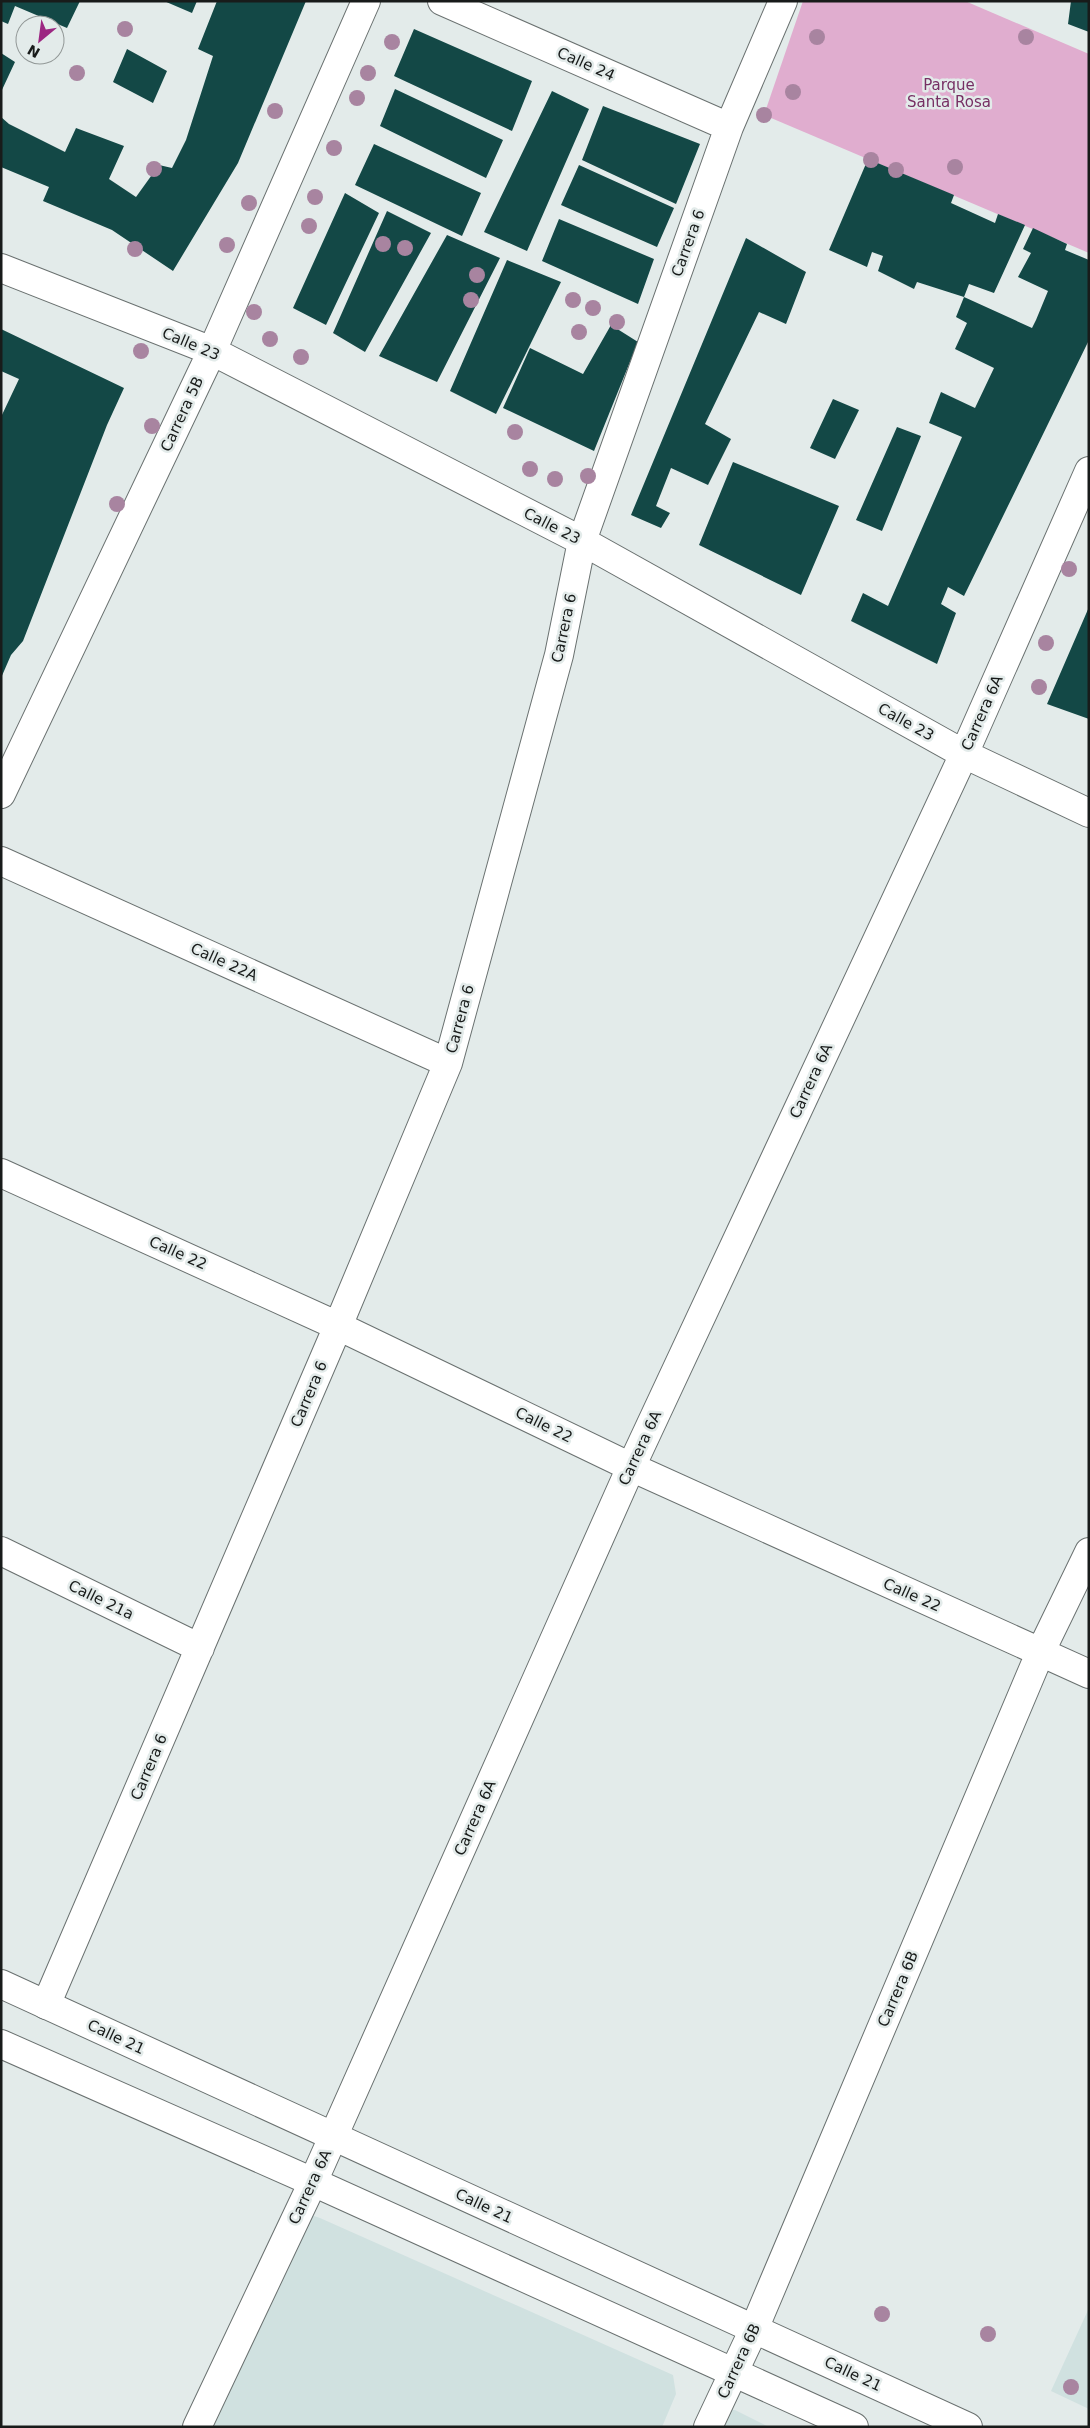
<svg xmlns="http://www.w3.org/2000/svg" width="1090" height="2428" font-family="'DejaVu Sans',sans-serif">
  <rect width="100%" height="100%" fill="#e3ebea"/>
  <!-- built -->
  <path fill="#d0e1e0" d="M305,2213l15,5 353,157 3,19 -14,33h-465z
    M1089,2308v101l-38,-18z
    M728,2410h7l34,17h-59z"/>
  <!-- green -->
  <path fill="#e0adcf" d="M803,1h162l124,53v199l-325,-138z"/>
  <!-- building -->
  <path fill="#134846" d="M1,1h79l-13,27 -52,-22 -7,18 -7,-3z
    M164,1h33l-5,12z
    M217,1h89l-68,162 -65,108 -61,-41 -69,-29 6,-14 -48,-20v-50l8,7 56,28 11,-24 48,18 -15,33 27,18 23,-32 13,3 14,-28 27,-84 -15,-7z
    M1071,1h18v31l-21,-8z
    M414,29l118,52 -20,50 -118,-55z
    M127,49l40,22 -14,32 -40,-21z
    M1,53l14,9 -14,30z
    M395,89l108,51 -17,38 -106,-52z
    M552,91l37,18 -62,142 -43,-19z
    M603,106l97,38 -24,60 -94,-44z
    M374,144l107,49 -19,43 -107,-51z
    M868,159l86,36 -3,8 44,20 3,-9 27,11 -31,68 -25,-9 -5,13 -47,-15 -3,7 -36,-18 5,-15 -11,-4 -5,15 -38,-17z
    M579,165l95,43 -17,39 -96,-42z
    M345,193l34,20 -53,112 -33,-17z
    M387,211l44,22 -66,119 -32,-19z
    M559,219l95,40 -16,45 -96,-43z
    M1033,228l34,16 -2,6 24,10v80l-125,256 -16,-9 -7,17 15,9 -19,51 -86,-43 12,-28 25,13 74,-169 -33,-14 12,-31 34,16 19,-40 -39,-19 12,-26 -11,-6 8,-20 68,31 4,-8 12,-29 -30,-14 13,-24 -8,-4z
    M447,235l53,23 -63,124 -58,-26z
    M746,238l60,34 -20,52 -27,-12 -54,112 26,15 -23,46 -37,-17 -15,38 14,7 -9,15 -30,-13z
    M507,260l54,22 -65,132 -46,-23z
    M611,325l27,17 -44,109 -91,-43 27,-60 53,26z
    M1,329l123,59 -17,37 -84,216 -12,14 -10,23v-261l18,-38 -18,-8z
    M833,399l26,11 -24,49 -25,-11z
    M897,427l24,9 -39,95 -26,-11z
    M733,462l106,44 -38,89 -102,-50z
    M1089,607v112l-42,-15z"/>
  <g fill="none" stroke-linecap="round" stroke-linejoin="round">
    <defs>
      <path id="minor" d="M442,1l287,126
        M1,268l211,83 370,190 382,213 125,59
        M1,794l211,-443 154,-350
        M1,861l447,202
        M1,1173l337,153 293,141 458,207
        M1,1551l199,97
        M46,2005l292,-679 110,-263 111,-408 23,-114 147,-414 54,-126
        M197,2427l116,-245 318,-715 333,-713 125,-283
        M708,2427l46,-98 286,-676 49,-101"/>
      <path id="secondary" d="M1,1984l967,443
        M1,2044l312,138 541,245"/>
    </defs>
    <!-- minor casing -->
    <use href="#minor" stroke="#6a7170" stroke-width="30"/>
    <!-- secondary casing -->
    <use href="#secondary" stroke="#6a7170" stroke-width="30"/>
    <!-- minor -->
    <use href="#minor" stroke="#fff" stroke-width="28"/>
    <!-- secondary -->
    <use href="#secondary" stroke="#fff" stroke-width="28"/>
  </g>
  <!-- trees -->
  <g fill="#a884a0">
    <circle cx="125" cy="29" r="8"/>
    <circle cx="817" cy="37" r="8"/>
    <circle cx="1026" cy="37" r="8"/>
    <circle cx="392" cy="42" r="8"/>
    <circle cx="77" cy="73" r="8"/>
    <circle cx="368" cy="73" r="8"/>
    <circle cx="793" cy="92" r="8"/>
    <circle cx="357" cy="98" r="8"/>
    <circle cx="275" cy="111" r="8"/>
    <circle cx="764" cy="115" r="8"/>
    <circle cx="334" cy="148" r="8"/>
    <circle cx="871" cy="160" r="8"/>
    <circle cx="955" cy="167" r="8"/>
    <circle cx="154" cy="169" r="8"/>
    <circle cx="896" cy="170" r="8"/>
    <circle cx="315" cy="197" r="8"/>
    <circle cx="249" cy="203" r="8"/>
    <circle cx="309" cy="226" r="8"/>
    <circle cx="383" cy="244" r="8"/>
    <circle cx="227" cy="245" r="8"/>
    <circle cx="405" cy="248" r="8"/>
    <circle cx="135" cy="249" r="8"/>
    <circle cx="477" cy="275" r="8"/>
    <circle cx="471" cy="300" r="8"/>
    <circle cx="573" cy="300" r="8"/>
    <circle cx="593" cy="308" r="8"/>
    <circle cx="254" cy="312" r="8"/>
    <circle cx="617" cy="322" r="8"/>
    <circle cx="579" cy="332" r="8"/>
    <circle cx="270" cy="339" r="8"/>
    <circle cx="141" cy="351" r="8"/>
    <circle cx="301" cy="357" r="8"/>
    <circle cx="152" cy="426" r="8"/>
    <circle cx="515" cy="432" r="8"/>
    <circle cx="530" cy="469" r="8"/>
    <circle cx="588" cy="476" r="8"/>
    <circle cx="555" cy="479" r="8"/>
    <circle cx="117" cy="504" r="8"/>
    <circle cx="1069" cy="569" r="8"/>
    <circle cx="1046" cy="643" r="8"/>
    <circle cx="1039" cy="687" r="8"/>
    <circle cx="882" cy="2314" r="8"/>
    <circle cx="988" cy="2334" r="8"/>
    <circle cx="1071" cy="2387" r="8"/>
  </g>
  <g text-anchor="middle" stroke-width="5" stroke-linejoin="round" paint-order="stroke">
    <!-- street labels -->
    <g font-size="15" fill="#181b1a" stroke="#e3ebea">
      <text transform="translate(586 64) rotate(24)" y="5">Calle 24</text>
      <text transform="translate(688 243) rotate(-70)" y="5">Carrera 6</text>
      <text transform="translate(191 344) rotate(23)" y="5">Calle 23</text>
      <text transform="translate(182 414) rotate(-65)" y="5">Carrera 5B</text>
      <text transform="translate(552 526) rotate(27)" y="5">Calle 23</text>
      <text transform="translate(564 628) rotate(-78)" y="5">Carrera 6</text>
      <text transform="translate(982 713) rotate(-66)" y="5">Carrera 6A</text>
      <text transform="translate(906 722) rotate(29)" y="5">Calle 23</text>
      <text transform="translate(224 962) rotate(24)" y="5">Calle 22A</text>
      <text transform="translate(460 1019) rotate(-75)" y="5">Carrera 6</text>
      <text transform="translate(811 1081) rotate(-65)" y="5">Carrera 6A</text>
      <text transform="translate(178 1253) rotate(24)" y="5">Calle 22</text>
      <text transform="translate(309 1394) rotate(-67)" y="5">Carrera 6</text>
      <text transform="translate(544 1425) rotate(26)" y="5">Calle 22</text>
      <text transform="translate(640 1448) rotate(-65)" y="5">Carrera 6A</text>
      <text transform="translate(912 1595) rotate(24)" y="5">Calle 22</text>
      <text transform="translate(101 1600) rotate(26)" y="5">Calle 21a</text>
      <text transform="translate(149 1767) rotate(-67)" y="5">Carrera 6</text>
      <text transform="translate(475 1818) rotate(-66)" y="5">Carrera 6A</text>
      <text transform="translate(898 1989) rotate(-67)" y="5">Carrera 6B</text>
      <text transform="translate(116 2037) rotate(25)" y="5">Calle 21</text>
      <text transform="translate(310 2187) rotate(-65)" y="5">Carrera 6A</text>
      <text transform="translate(484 2206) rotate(25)" y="5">Calle 21</text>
      <text transform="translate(739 2361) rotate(-65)" y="5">Carrera 6B</text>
      <text transform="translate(853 2374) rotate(25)" y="5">Calle 21</text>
    </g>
    <!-- park labels -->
    <g font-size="15" fill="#773064" stroke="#e3ebea">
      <text x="949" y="90">Parque<tspan x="949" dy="17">Santa Rosa</tspan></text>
    </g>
  </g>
  <!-- border -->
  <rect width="1090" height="2428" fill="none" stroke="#181b1a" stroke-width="5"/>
  <!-- north arrow -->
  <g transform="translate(40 40) rotate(209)"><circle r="24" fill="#e3ebea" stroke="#929897"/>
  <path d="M0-4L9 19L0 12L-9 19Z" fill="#9c2782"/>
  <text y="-8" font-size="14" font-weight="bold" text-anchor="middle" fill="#181b1a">N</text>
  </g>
</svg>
